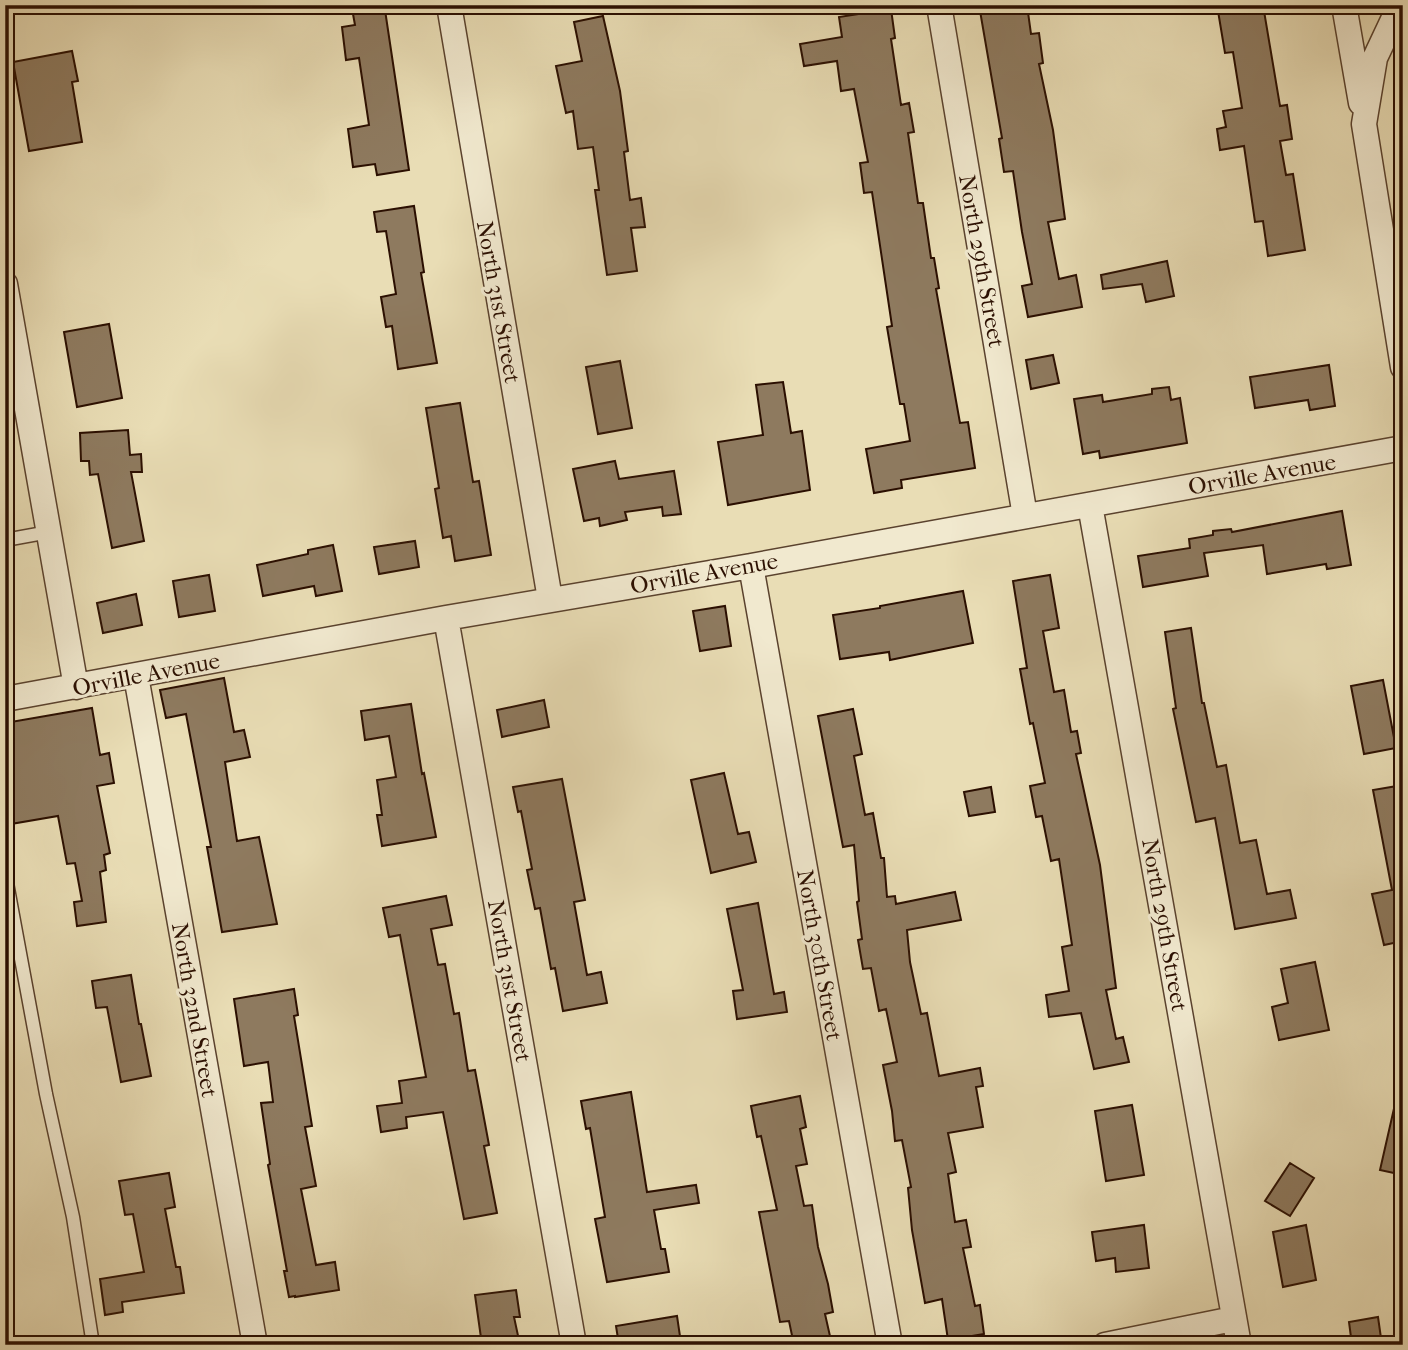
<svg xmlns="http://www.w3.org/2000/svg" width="1408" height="1350" font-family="'IM FELL French Canon',serif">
  <rect width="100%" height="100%" fill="#e9ddb5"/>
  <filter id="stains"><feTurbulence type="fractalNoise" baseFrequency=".00286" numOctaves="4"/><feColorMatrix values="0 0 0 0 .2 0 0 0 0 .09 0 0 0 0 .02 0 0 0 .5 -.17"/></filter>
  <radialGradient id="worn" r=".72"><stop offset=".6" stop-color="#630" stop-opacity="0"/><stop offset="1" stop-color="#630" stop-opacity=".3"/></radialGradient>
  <!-- building -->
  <path fill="#8e7a5f" stroke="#2b0f01" stroke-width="2" d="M979,5h48l4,29 8,-1 4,30 -4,1 14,66 12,89 -17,3 11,57 17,-4 6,32 -54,10 -6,-31 10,-2 -10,-52 -9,-61 -9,1 -5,-33 3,-1z
    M1217,5h46l17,101 7,-1 5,34 -12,2 6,34 7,-1 12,76 -37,6 -5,-35 -8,1 -11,-76 -24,4 -3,-21 9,-2 -3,-16 19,-3 -9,-56 -8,1z
    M891,9l4,29 -4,1 10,66 8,-2 5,29 -6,1 10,70h5l8,55h3l5,30 -3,1 24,134 8,-1 7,46 -74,12 1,8 -28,5 -8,-44 44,-8 -6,-37h-4l-13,-77 5,-1 -20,-134 -8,1 -4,-30 8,-1 -14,-73 -13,2 -4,-30 -33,5 -4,-22 42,-7 -3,-20z
    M385,10l24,160 -32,5 -2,-11 -22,3 -5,-38 21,-4 -10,-67 -13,2 -4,-33 13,-2 -2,-11z
    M603,16l17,75 8,60 -4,1 6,48 11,-2 4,29 -14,1 6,43 -30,4 -12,-85h4l-6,-43 -15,2 -5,-38 -7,2 -10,-47 26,-5 -8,-39z
    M72,51l6,30 -6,1 10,60 -53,9 -16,-89z
    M414,206l10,66 -3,1 16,90 -39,6 -6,-43 -6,1 -5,-30 15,-3 -10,-63 -9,1 -3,-20z
    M1167,261l7,35 -28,6 -4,-18 -39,5 -2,-14z
    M109,324l13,74 -45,9 -13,-75z
    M1053,355l6,28 -28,6 -5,-29z
    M620,361l12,67 -34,6 -12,-67z
    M1329,365l6,41 -25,4 -2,-10 -53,8 -5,-31z
    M783,382l8,51 11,-2 8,59 -82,15 -10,-63 45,-7 -7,-50z
    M1169,387l2,13 9,-2 7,45 -87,15 -1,-7 -16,3 -9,-55 28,-4 1,7 49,-8v-5z
    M460,403l13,79 6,-1 12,74 -36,6 -4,-25 -8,2 -8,-49 4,-1 -13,-80z
    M128,430l2,25 11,-1 1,18h-11l13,69 -32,7 -14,-74 -8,1 -1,-14h-8l-1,-28z
    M615,461l4,18 55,-8 7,43 -18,2 -1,-9 -37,5 2,8 -27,6 -1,-8 -15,3 -11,-52z
    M1342,511l9,54 -24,4 -1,-5 -59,10 -4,-29 -59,8 4,23 -65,11 -5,-31 52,-8 -1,-9 24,-4v-4l18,-2 1,3z
    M415,541l4,26 -40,7 -5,-27z
    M333,545l9,46 -26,5 -2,-10 -51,10 -6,-31 51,-11v-4z
    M209,575l6,36 -36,6 -6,-36z
    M1050,575l9,53 -16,3 11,61 10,-2 7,42 6,-1 4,22 -5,1 24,111 16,123 -10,2 10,49 7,-2 6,25 -35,7 -13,-56 -32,4 -3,-22 23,-4 -7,-44 10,-2 -13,-86 -8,2 -9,-45 -6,1 -6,-31 15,-3 -12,-60 -3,1 -10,-55 7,-1 -14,-87z
    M963,591l10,52 -83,17 -1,-8 -49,7 -7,-44 47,-7v-2z
    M136,594l6,31 -39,8 -6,-30z
    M725,606l6,40 -31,5 -7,-40z
    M1191,628l11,75h2l13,64 9,-2 14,78 16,-3 11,54 23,-4 6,28 -61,11 -20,-111 -19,4 -23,-113 3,-1 -11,-76z
    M224,678l10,54 10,-2 6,27 -25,5 12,79 22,-4 18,87 -55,8 -15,-85h4l-25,-133 -20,4 -6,-28z
    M1383,680l13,68 -32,6 -13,-68z
    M544,700l5,27 -47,10 -5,-27z
    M411,704l11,70 2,-1 12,64 -54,9 -5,-31h5l-5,-35 19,-3 -7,-41 -24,4 -4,-29z
    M92,708l8,47 9,-2 5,30 -17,3 13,67 -6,2 2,15 -6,2 6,50 -29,4 -3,-24 8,-1 -7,-38 -8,1 -9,-48 -53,9v-40l6,-1 -3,-13 5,-1 -8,-47z
    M853,709l9,45 -8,2 11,59 8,-2 8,45h3l3,39 8,-1 1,8 59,-12 6,28 -54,10 3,32 11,52 6,-1 12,63 41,-8 3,18 -7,1 7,40 -35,6 8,39 -8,2 7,48 11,-2 5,27 -8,1 12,58 5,-1 4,29 -36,6 -6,-41 -17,4 -13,-73 -4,-42 3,-1 -9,-47 -7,1 -3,-30 -9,-46 14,-3 -11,-53 -7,2 -8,-43 -8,1 -5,-29 4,-1 -5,-37 2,-1 -5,-56 -11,2 -25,-131z
    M724,773l14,61 11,-2 7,30 -45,11 -20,-93z
    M562,779l23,121 -11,2 13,73 14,-3 6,31 -44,8 -8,-43 -4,1 -11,-61 -5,1 -8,-39 5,-1 -11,-58 -3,1 -5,-25z
    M1403,785v156l-19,4 -12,-51 20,-4 -19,-100z
    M991,787l4,25 -26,4 -5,-24z
    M446,896l6,29 -21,4 7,36 7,-1 9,50 5,-1 9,58 7,-1 14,75 -5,1 13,67 -33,6 -21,-107 -37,5 1,11 -26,4 -4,-26 25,-3 -3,-22 27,-4 -26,-142 -11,2 -6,-29z
    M758,903l16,91 10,-2 3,20 -50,7 -4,-28 10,-1 -16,-81z
    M1315,962l14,68 -50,10 -7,-33 16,-4 -7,-34z
    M131,975l8,49h2l10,52 -30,6 -14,-75 -11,1 -4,-27z
    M294,989l4,26 -4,1 18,110 -7,1 11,59 -15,3 15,76 19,-3 4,28 -44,7v-1l-6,1 -5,-26h3l-19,-106 2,-1 -9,-61 12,-1 -5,-40 -24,4 -10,-67z
    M631,1092l16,100 49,-7 3,18 -45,7 7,39h4l4,23 -62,10 -12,-63 10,-2 -15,-89 -4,1 -5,-28z
    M800,1096l6,31 -6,2 7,35 -11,2 8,40 8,-1 6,42 10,37 5,28 -8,2 7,31h-38l-5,-24 -9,1 -21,-110 18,-2 -16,-74 -4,1 -6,-31z
    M1395,1104l8,1v70l-23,-5z
    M1132,1105l12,70 -38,6 -11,-70z
    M1290,1163l24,15 -24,38 -25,-15z
    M169,1173l6,34 -10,2 11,58h4l4,26 -62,9 1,10 -18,3 -5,-36 44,-7 -11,-58 -8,1 -6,-34z
    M1144,1225l5,43 -33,4 -1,-14 -19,3 -4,-29z
    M1306,1225l10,55 -33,7 -10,-55z
    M516,1290l4,27h-6l6,28h-38l-7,-50z
    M677,1316l4,27 -62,2 -3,-19z
    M1378,1317l4,28h-30l-3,-23z"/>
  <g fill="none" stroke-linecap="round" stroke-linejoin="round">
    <defs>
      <path id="lane" d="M5,540l44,-8
        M5,872l41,222 27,123 20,128"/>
      <path id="street" d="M449,5l101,594
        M939,5l86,511
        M1344,5l17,98
        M1400,5l-25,53 -11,66 39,243
        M5,284l71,403
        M1090,505l149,840
        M751,566l139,779
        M446,618l128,727
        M136,676l119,669
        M5,699l441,-81 305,-52 652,-118
        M1105,1345l128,-26"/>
    </defs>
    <!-- lane casing -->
    <use href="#lane" stroke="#5a422e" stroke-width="15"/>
    <!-- street casing -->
    <use href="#street" stroke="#5a422e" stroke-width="27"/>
    <!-- lane -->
    <use href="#lane" stroke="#f1e9cf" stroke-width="12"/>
    <!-- street -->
    <use href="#street" stroke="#f1e9cf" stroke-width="24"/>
  </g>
  <g text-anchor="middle" stroke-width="6" stroke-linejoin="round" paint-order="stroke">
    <!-- street labels -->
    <g font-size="23" fill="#2b0f01" stroke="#f1e9cf">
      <text transform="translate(982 261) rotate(80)" y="8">North 29th Street</text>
      <text transform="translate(499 302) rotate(80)" y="8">North 31st Street</text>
      <text transform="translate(1262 474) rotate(-10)" y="8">Orville Avenue</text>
      <text transform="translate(704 573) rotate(-10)" y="8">Orville Avenue</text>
      <text transform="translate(146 674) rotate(-11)" y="8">Orville Avenue</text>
      <text transform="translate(1165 925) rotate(80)" y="8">North 29th Street</text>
      <text transform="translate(820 955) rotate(80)" y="8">North 30th Street</text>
      <text transform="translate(510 981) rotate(80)" y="8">North 31st Street</text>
      <text transform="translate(195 1010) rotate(80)" y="8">North 32nd Street</text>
    </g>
  </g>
  <!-- margin -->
  <rect width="1408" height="1350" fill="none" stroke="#e9ddb5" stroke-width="28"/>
  <rect x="7" y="7" width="1394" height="1336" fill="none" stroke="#2b0f01" stroke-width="3.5"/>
  <rect x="14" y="14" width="1380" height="1322" fill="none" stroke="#2b0f01" stroke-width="2"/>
  <rect width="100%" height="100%" filter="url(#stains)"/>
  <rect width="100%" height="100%" fill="url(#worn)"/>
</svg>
